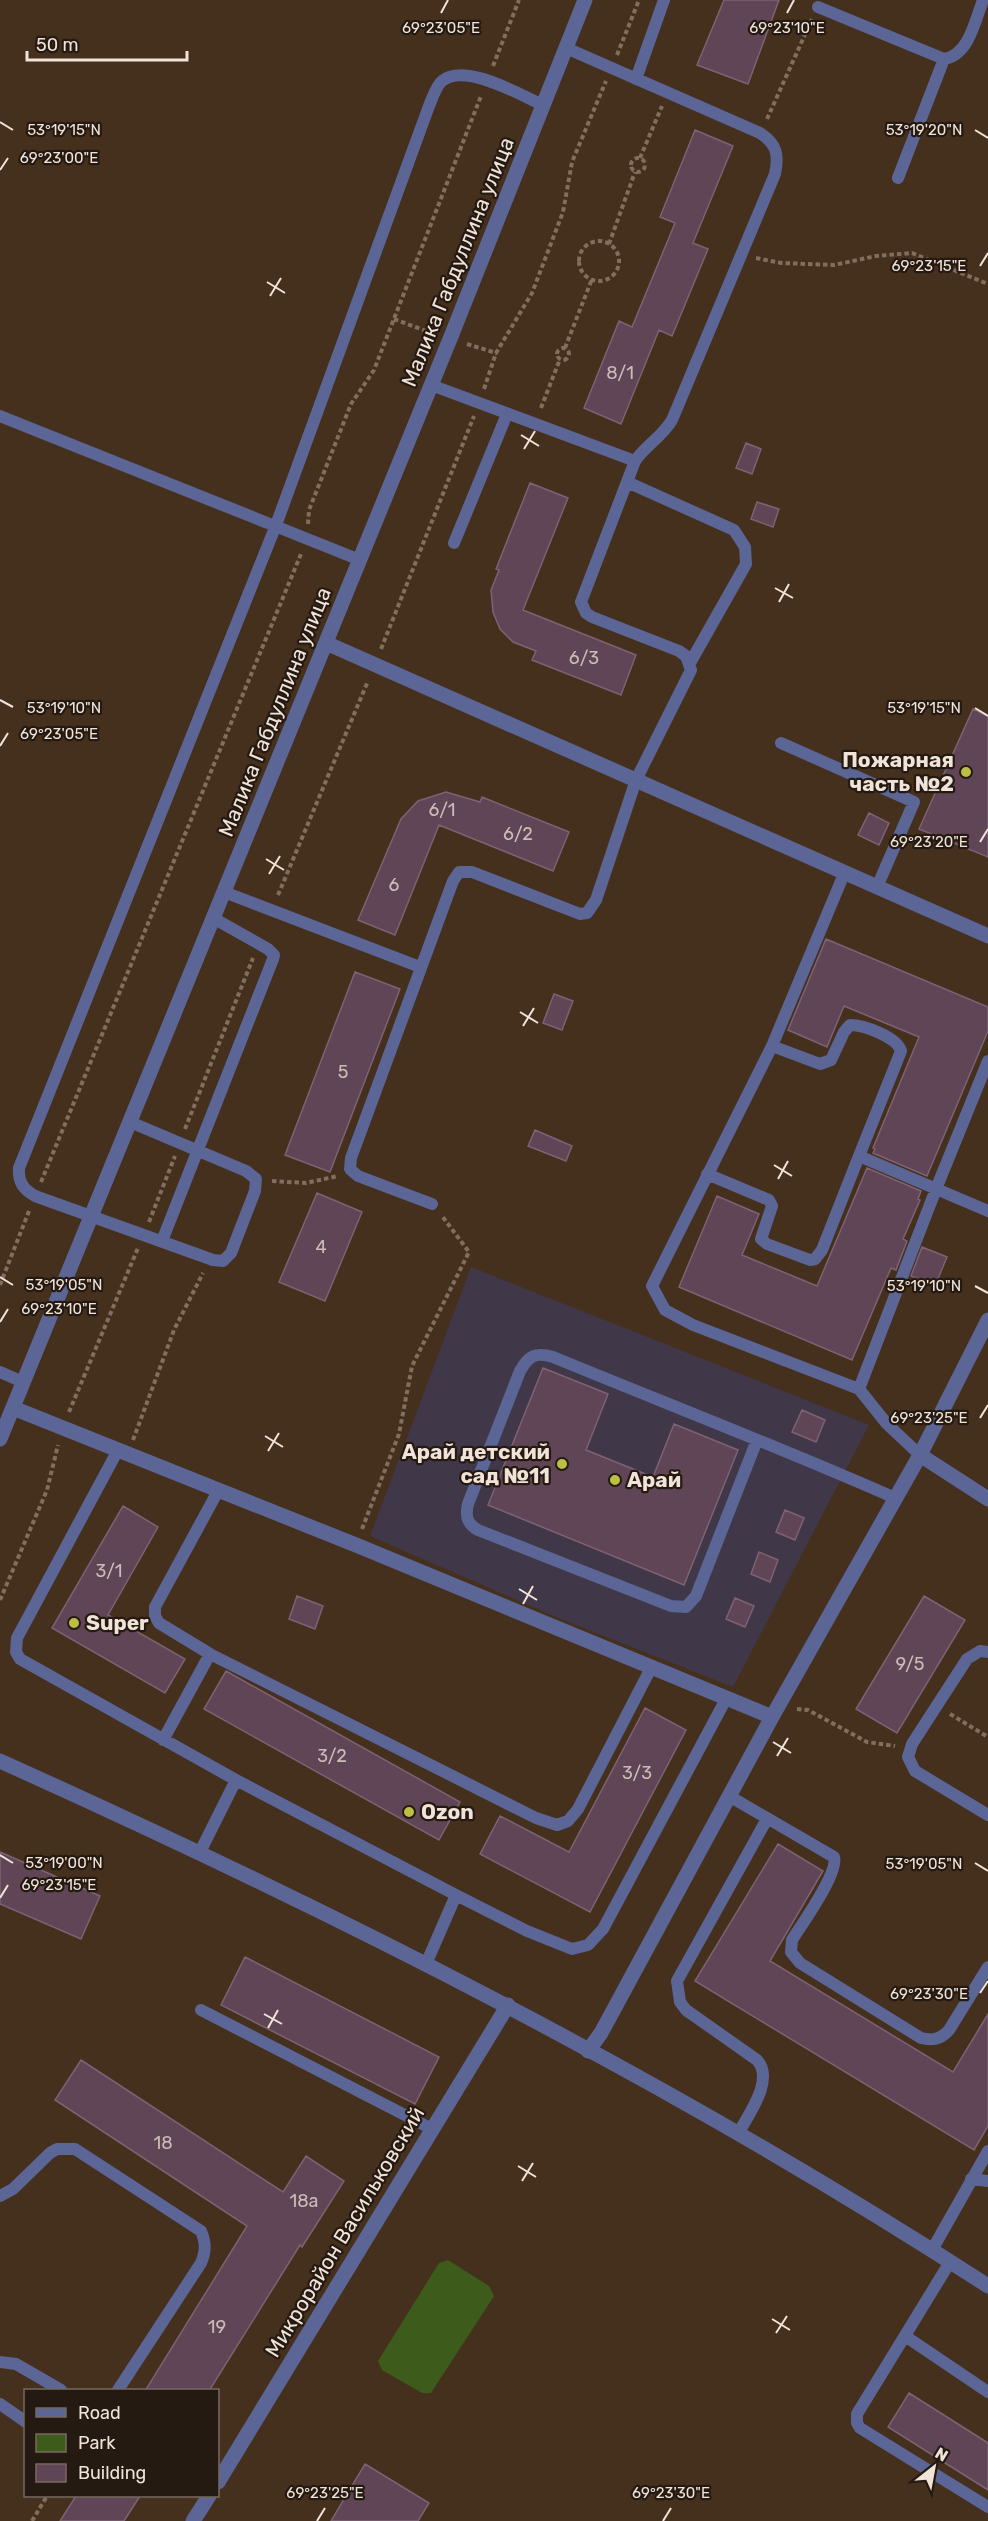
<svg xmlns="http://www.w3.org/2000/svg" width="988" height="2521" font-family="Rubik,sans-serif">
  <rect width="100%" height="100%" fill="#452f1d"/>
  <!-- education -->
  <path fill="#403849" d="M471,1267l398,158 -136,262 -177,-70 -186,-81z"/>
  <!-- green -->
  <path fill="#3d5b1b" d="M448,2260l41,26 5,10 -63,97h-9l-40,-23 -4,-9 61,-98z"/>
  <!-- building -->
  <path fill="#5f4555" stroke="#7e6273" stroke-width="1.5" d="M724,0h55l-31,84 -51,-19z
    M695,130l38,16 -40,97 15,6 -36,87 -13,-6 -38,94 -37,-16 35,-87 13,6 43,-104 -15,-6z
    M746,443l15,6 -9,25 -16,-6z
    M530,483l38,15 -45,112 113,45 -15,40 -89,-35 4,-9 -23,-9 -13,-13 -7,-17 -2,-22 8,-20 -3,-1z
    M757,502l22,7 -6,18 -22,-8z
    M973,709l15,7v141l-69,-28z
    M446,792l34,10 2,-5 87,35 -16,39 -114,-46 -44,110 -37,-15 43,-101 17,-18z
    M869,813l20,10 -10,22 -21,-10z
    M826,939l162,68v24l-61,145 -54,-23 2,-4 -2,-1 46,-111 -75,-31 -17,41 -39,-17z
    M355,972l45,17 -70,183 -45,-17z
    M554,994l19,7 -11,29 -19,-7z
    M535,1130l37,16 -6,15 -38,-15z
    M867,1168l54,23 -3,8 2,1 -17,39 4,2 -11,29 -5,-2 -39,92 -173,-73 38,-91 42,18 -17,41 75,31z
    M317,1193l45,19 -37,89 -46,-19z
    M922,1247l25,10 -12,29 -24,-10z
    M543,1368l65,26 -22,56 67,27 21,-53 64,26 -54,135 -196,-80z
    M802,1410l23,10 -9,22 -24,-10z
    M123,1506l35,21 -50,88 77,44 -20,34 -113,-65z
    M785,1510l19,8 -9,22 -19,-8z
    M759,1552l19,8 -8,22 -19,-8z
    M297,1596l26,10 -8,23 -26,-10z
    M924,1596l41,24 -68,113 -41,-24z
    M735,1598l19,8 -9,21 -19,-8z
    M226,1671l234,131 -21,38 -235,-131z
    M645,1708l41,22 -96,182 -110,-58 20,-38 69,36z
    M778,1844l45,27 -53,90 183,111 35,-58v112l-14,24 -279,-169z
    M0,1852l100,44 -19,43 -81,-35z
    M245,1957l194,100 -24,47 -194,-99z
    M81,2060l202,132 23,-36 38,25 -42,66 -2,-2 -91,146h-64l102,-165 -192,-126z
    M909,2393l79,50v47l-100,-63z
    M365,2464l64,39 -11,18h-87z
    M76,2496h64l-16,25h-64z"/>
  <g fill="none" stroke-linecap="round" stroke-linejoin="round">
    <!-- path -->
    <path stroke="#826e5f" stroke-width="4" stroke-dasharray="4.5 3" stroke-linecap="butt" d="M617,55l22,-55
      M493,66l26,-66
      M767,119l45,-100
      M631 165a7 7 0 1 1 14 0a7 7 0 1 1-14 0Z
      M640,158l22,-52
      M579 261a20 20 0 1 1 40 0a20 20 0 1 1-40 0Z
      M609,244l26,-72
      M756,258l25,5 53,2 42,-9 36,-3 76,31
      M394,319l40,15
      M467,344l29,9 36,-60 31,-81 9,-50 34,-81
      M557 354a6 6 0 1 1 12 0a6 6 0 1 1-12 0Z
      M565,348l27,-69
      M484,389l12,-36
      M541,408l19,-49
      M308,524l1,-14 42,-106 23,-34 107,-274
      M381,649l93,-233
      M278,895l90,-214
      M185,1129l68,-171
      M272,1181l34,2 32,-7
      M41,1182l260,-628
      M149,1222l26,-66
      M0,1285l29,-74
      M69,1412l69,-164
      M133,1440l41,-110 29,-57
      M362,1529l37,-95 13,-68 57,-114 -27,-36
      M0,1600l47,-110 11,-45
      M797,1709l11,1 59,32 28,4
      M950,1714l38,23
      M32,2521l15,-25"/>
    <!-- service -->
    <path stroke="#5b6596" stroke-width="12" d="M818,7l126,52c25,-4 31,-38 39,-59
      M636,79l28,-79
      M898,178l46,-119
      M431,385l204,76
      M0,416l360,144
      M627,482l107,48 11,17 1,17 -56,99
      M454,543l53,-129
      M781,743l133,59 -37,85
      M844,874l-72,172 -120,240 13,24 28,15 166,64 28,35 33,31
      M224,892l196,75
      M772,1046l48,18 11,-4 13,-28 6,-7c14,0 47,12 51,26l-42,105 129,55
      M130,1122l116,49 10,8 -1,12 -24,62 -8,8 -10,-1 -178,-64c-12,-7 -17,-14 -16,-28l257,-643 153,-419c3,-7 7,-20 13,-25 23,-19 78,14 101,24
      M707,1174l62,26 3,6 -11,33 6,5 43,16 5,-1 7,-9 37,-94
      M432,1204l-74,-28 -8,-7 1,-11 102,-277 6,-9h13l108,42 7,-1 9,-13 40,-120 55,-110 -5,-14 -7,-5 -87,-34 -6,-4 -5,-11 54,-141c11,-16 27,-24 37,-41l103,-246c4,-19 2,-30 -15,-41l-194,-85
      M162,1241l111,-282 1,-4 -6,-6 -55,-31
      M0,1372l23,10
      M859,1389l77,-200 52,-128
      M757,1440l-61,156 -10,11 -15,-1 -193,-76c-11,-6 -13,-14 -10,-26l52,-133c9,-16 16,-19 33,-14 114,47 229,91 342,141
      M118,1450l-101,188 -1,14 4,7 216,121 220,115 -30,69
      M988,1652l-8,-1 -13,8 -55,85 -4,13 7,14 73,44
      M210,1654l326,164 21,7 11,-4 10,-12 73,-141
      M163,1740l47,-86 -51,-31 -4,-7v-9l63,-116
      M729,1796l105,61c5,16 -32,67 -42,83l-1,12 9,11 121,75c12,3 20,1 28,-8l39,-63
      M199,1854l37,-74
      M456,1895l71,36 45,18 16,-4 15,-16 123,-230
      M201,2010l231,119
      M738,2134c10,-19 37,-54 19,-74l-71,-50 -6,-8 -3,-21 90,-162
      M971,2179l17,2
      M0,2196l13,-7 37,-36 7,-4h18l126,82c5,12 5,20 0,32l-83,127
      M932,2250l56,-99
      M950,2262l-93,152v9l3,5 128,79
      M905,2336l83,56
      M0,2362l16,2 45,26
      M0,2404l26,18"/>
    <!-- minor -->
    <path stroke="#5b6596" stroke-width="15" d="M326,643l662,293
      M13,1408l343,137 416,172
      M920,1455l68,44
      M588,2051l13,-18 171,-316 148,-262 68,-135
      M218,2482l290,-477
      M193,2521l16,-25"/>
    <!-- tertiary -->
    <path stroke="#5b6596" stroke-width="15" d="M0,1439l450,-1100 135,-339
      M0,1761c340,153 675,322 988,525"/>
  </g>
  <!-- ticks -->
  <path fill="none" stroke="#f1e3d8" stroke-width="2" d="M441,13l7,-13M787,13l7,-13M0,122l13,8M975,130l13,8M0,170l8,-12M980,266l8,-13M267,282l18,11M270,296l11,-18M521,435l18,11M524,449l11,-18M775,588l18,10M779,602l10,-18M0,700l13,7M975,708l13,8M0,746l8,-13M980,842l8,-13M266,859l18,11M269,874l11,-18M520,1012l18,11M523,1026l11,-18M774,1165l18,11M778,1179l10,-18M0,1277l13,8M975,1286l13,7M0,1322l8,-13M980,1418l8,-13M265,1436l18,11M268,1451l11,-18M519,1589l18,11M523,1604l10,-18M773,1742l18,11M777,1756l11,-18M0,1855l13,8M975,1863l13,8M0,1898l8,-13M980,1993l8,-12M264,2014l18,10M268,2028l10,-18M518,2166l18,11M522,2181l11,-18M772,2319l18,11M776,2333l11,-17M317,2521l8,-13M663,2521l8,-13"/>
  <!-- markers -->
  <g fill="#bdbf43" stroke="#241a12" stroke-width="2">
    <circle cx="966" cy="772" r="6"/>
    <circle cx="562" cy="1464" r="6"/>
    <circle cx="615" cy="1480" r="6"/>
    <circle cx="74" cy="1623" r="6"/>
    <circle cx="409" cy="1812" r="6"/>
  </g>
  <g text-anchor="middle" stroke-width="4.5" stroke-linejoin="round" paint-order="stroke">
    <!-- number labels -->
    <g font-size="18" fill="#ccbcb7">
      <text x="620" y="379">8/1</text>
      <text x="584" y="664">6/3</text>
      <text x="442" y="816">6/1</text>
      <text x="518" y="840">6/2</text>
      <text x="394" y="891">6</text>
      <text x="343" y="1078">5</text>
      <text x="321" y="1253">4</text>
      <text x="109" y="1577">3/1</text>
      <text x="910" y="1670">9/5</text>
      <text x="332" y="1762">3/2</text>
      <text x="637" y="1779">3/3</text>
      <text x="163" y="2149">18</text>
      <text x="304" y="2207">18а</text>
      <text x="217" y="2333">19</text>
    </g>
    <!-- street labels -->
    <g font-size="21" fill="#f1e3d8" stroke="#241a12">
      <text transform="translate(458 262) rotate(-68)" y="7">Малика Габдуллина улица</text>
      <text transform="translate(275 712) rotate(-68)" y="7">Малика Габдуллина улица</text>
      <text transform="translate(345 2232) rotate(-59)" y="7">Микрорайон Васильковский</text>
    </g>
    <!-- poi labels -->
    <g font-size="21" font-weight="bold" fill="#f1e3d8" stroke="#241a12" text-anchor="start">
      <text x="954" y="767" text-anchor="end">Пожарная<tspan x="954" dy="24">часть №2</tspan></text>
      <text x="550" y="1459" text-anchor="end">Арай детский<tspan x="550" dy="24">сад №11</tspan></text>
      <text x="627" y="1487">Арай</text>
      <text x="86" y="1630">Super</text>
      <text x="421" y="1819">Ozon</text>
    </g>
  </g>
  <g font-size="15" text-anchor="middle" fill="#f1e3d8" stroke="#241a12" stroke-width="4.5" stroke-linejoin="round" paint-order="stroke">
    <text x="441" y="33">69°23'05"E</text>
    <text x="787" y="33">69°23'10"E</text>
    <text x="64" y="135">53°19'15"N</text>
    <text x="924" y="135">53°19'20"N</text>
    <text x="59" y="163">69°23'00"E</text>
    <text x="929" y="271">69°23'15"E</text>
    <text x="64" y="713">53°19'10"N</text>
    <text x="924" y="713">53°19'15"N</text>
    <text x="59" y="739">69°23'05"E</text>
    <text x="929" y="847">69°23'20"E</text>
    <text x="64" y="1290">53°19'05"N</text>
    <text x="924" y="1291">53°19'10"N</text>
    <text x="59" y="1314">69°23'10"E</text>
    <text x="929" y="1423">69°23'25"E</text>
    <text x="64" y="1868">53°19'00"N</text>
    <text x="924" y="1869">53°19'05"N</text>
    <text x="59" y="1890">69°23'15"E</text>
    <text x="929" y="1999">69°23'30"E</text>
    <text x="325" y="2498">69°23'25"E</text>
    <text x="671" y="2498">69°23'30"E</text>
  </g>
  <!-- legend -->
  <rect x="24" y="2389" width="195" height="108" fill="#241a12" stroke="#766a61" stroke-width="1.5"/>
  <rect x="36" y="2408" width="30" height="9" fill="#5b6596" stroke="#766a61" stroke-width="1.5"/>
  <text x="78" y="2419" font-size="18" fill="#f1e3d8">Road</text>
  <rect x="36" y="2434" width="30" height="18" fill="#3d5b1b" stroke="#766a61" stroke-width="1.5"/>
  <text x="78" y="2449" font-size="18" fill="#f1e3d8">Park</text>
  <rect x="36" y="2464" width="30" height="18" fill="#5f4555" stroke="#766a61" stroke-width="1.5"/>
  <text x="78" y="2479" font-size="18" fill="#f1e3d8">Building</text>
  <!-- north arrow -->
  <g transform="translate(934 2467) rotate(31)" stroke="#241a12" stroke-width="4.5" paint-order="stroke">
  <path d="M0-4.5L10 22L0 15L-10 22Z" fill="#f1e3d8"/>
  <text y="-9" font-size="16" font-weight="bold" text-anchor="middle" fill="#f1e3d8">N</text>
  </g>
  <!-- scale -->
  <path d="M27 51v9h160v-9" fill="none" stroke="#f1e3d8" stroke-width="3"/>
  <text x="36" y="51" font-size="18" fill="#f1e3d8" stroke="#241a12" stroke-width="4.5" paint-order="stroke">50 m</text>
</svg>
